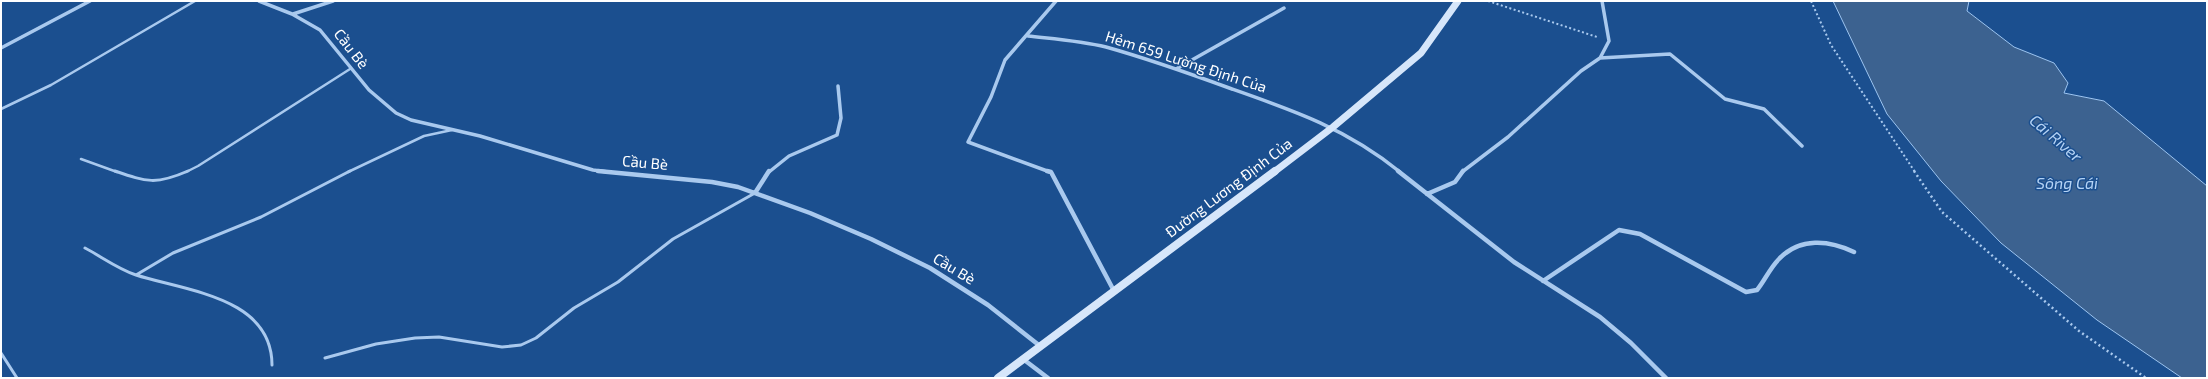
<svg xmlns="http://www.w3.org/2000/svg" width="2208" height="379" font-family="'Exo 2',sans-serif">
  <rect width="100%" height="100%" fill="#1b4f8f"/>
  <!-- water -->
  <path fill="#3c6290" stroke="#9cc4f0" d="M1833,1h136l-2,10 47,36 40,16 14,20 -4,10 40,8 103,85v192h-25l-85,-58 -96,-77 -60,-62 -54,-67z"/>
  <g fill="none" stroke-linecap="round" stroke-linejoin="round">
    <!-- path-far1 -->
    <path stroke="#a9c9ee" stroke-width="2" stroke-dasharray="2 2.5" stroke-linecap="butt" d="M1488,1l109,36
      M1811,1l20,44 84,127"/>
    <!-- path -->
    <path stroke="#a9c9ee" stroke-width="2.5" stroke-dasharray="2 3" stroke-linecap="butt" d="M1914,171l28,41 137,119 67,47"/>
    <!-- lane-far1 -->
    <path stroke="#a9c9ee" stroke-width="2.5" d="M1,109l50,-24 144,-84
      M81,159l36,13
      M186,172l12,-6 152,-97
      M348,172l76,-36 28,-6"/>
    <!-- lane -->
    <path stroke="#a9c9ee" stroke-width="3" d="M115,171c32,11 41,14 73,0
      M85,248c17,9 33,21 51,27 50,16 136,22 136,90
      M136,275l37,-22 88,-36 89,-46
      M1,353l16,25
      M325,358l51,-14 39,-6 24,-1 63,10 19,-2 15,-7 38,-30 44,-26 55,-43 82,-46"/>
    <!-- street-far1 -->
    <path stroke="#a9c9ee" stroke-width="3.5" d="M259,1l33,13 28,16 49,60 27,23 15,7 69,16 113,34 15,2
      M293,14l40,-13
      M1028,36c26,3 53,5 78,11 43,12 85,27 126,42 63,22 115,40 168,83
      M1,48l89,-47
      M1600,58l70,-4 55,45 39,10 38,37
      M1176,69l108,-61
      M769,172l20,-16 48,-21 4,-17 -3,-32
      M1050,172l-82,-30 23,-45 14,-37 51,-59
      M1462,172l46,-35 73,-66 19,-13 9,-17 -7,-40"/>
    <!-- street -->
    <path stroke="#a9c9ee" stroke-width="4.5" d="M598,171l114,11 26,5 72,26 61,26 59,29 58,37 52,41
      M1047,171l4,1 63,119
      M1398,171l116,91 86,55 31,26 35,35
      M755,193l14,-22
      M1427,194l28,-12 8,-11
      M1543,281l76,-51 21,4 106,58 11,-2c8,-10 13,-22 22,-31 21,-22 50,-19 75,-7
      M1023,359l25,19"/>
    <!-- secondary-far1 -->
    <path stroke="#d6e6fa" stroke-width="7" d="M1274,172l59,-45 88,-74 37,-52"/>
    <!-- secondary -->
    <path stroke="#d6e6fa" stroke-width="8" d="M998,378l277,-207"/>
  </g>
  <g text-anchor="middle" stroke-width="3" stroke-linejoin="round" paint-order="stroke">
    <!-- street labels -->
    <g font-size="15" fill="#fff" stroke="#1b4f8f">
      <text transform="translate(351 49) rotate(52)" y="5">Cầu Bè</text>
      <text transform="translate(1186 62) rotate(18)" y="5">Hẻm 659 Lường Định Của</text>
      <text transform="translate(645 163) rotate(5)" y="5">Cầu Bè</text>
      <text transform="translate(1229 188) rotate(-37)" y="5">Đường Lương Định Của</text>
      <text transform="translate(954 269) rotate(31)" y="5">Cầu Bè</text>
    </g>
    <!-- water labels -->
    <g font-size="16" font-style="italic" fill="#b5d3f5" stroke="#1b4f8f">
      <text transform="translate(2056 138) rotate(41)" y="6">Cái River</text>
      <text x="2067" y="189">Sông Cái</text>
    </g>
  </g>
  <!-- border -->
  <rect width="2208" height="379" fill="none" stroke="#ffffff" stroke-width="4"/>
</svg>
